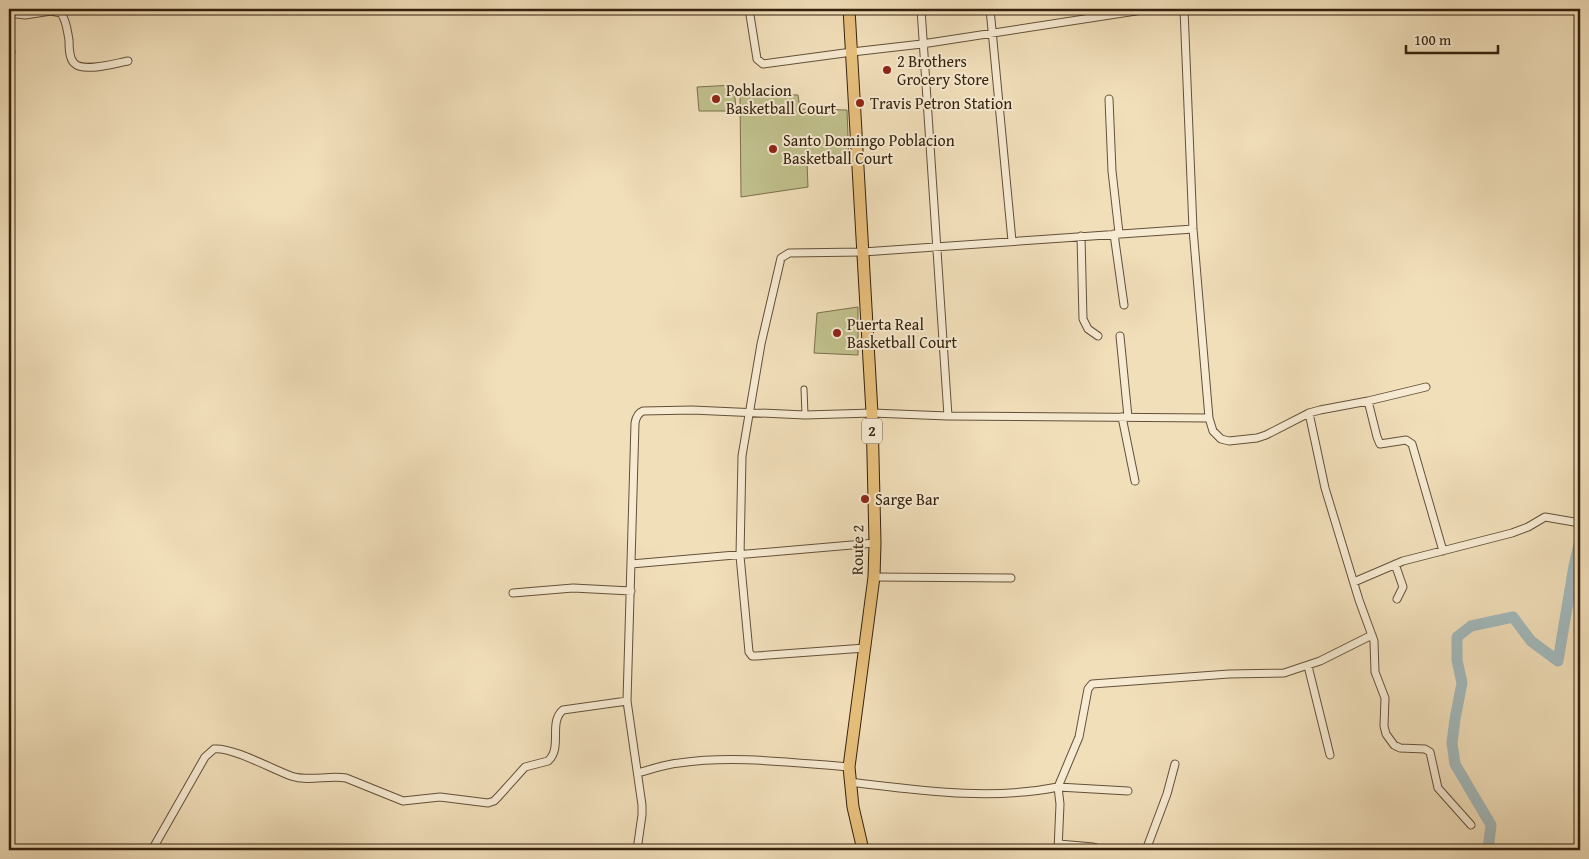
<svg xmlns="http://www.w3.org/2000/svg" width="1589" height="859" font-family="'Gentium Book Plus',serif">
  <rect width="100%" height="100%" fill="#f1dfba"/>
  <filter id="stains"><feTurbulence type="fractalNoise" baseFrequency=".004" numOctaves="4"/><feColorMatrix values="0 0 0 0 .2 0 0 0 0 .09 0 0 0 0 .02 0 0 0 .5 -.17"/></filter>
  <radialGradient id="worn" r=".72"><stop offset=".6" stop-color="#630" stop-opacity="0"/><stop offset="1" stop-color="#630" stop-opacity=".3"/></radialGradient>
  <!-- green -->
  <path fill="#c0c08c" stroke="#7a704c" d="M734,85l2,26h-37l-2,-24z
    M740,94l58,1 2,14 47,1 2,53h-42l1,24 -67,10z
    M858,307v48l-44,-2 3,-40z"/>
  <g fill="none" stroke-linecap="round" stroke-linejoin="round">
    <!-- stream -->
    <path stroke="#767c76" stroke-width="2" d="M1575,161l5,6"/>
    <!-- river -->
    <path stroke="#a2b9bc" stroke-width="11" d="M1488,850l3,-25 -36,-61 -3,-21 3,-24 7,-36 -5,-23v-23l14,-11 42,-9 18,24 27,20 16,-95 6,-26"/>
    <defs>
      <path id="pedestrian" d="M804,389l1,26"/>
      <path id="minor" d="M749,9l8,50 6,5 89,-12 70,-8 227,-35
        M921,9l27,407
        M990,9l22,232
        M1184,9l9,220 16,189 4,13 8,8 8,2 28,-3 9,-3 43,-22 11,-3 48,-9 58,-14
        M9,13l16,2 26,-4 10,2c6,9 6,17 8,27 0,7 0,18 5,23 9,10 42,0 54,-2
        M9,44l2,8
        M1109,99l3,72 7,62
        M1114,234l10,71
        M1081,236l2,83 5,10 10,7
        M1120,336l8,81
        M1368,401l9,36 3,7 26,-4 6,4 31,107
        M1309,413l16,75 34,112 15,41 1,31 10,26 -1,28 2,8 8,11 6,3 25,1 5,3 8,36 33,37
        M1122,417l13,64
        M631,564l244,-21
        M1395,564l8,23 -6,12
        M874,577l137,1
        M1354,582l49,-21 109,-28 16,-6 17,-10 35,6
        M513,593l60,-5 58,3
        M865,648l-109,8h-4l-3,-4 -9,-96 2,-100 19,-112 20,-86 8,-5 74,-1 330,-23
        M1308,666l22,89
        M638,773c14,-4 28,-9 41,-10 56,-8 114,0 170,4
        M849,782c69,8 140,19 209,5l21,-50 9,-48 4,-5 137,-10 55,-1 36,-12 52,-26
        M1059,844l34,3 11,3
        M152,850l53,-93 9,-8c18,-2 58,20 77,27 18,6 37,-1 55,2l57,23 37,-4 48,6 6,-2 4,-4 27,-30 23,-6c15,-13 0,-39 15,-51l64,-9
        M637,850l5,-35v-10l-15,-104 8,-278c1,-6 3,-10 8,-12l49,-1 113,5 67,-2 76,3 261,2
        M1058,850l2,-46 -2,-17 70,4
        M1146,850l21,-56 8,-30"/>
      <path id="trunk" d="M849,9l23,404 3,130 -1,34 -25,190 4,40 10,43"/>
    </defs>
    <!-- pedestrian casing -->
    <use href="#pedestrian" stroke="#645038" stroke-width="7"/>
    <!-- minor casing -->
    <use href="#minor" stroke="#645038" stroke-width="9"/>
    <!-- trunk casing -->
    <use href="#trunk" stroke="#35210c" stroke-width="13"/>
    <!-- pedestrian -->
    <use href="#pedestrian" stroke="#f6ead2" stroke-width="5"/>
    <!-- minor -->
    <use href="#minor" stroke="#f6ead2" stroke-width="7"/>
    <!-- trunk -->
    <use href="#trunk" stroke="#e8c07d" stroke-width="11"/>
  </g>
  <!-- markers -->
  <g fill="#8f2418" stroke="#f6ead2" stroke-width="2">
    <circle cx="887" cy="70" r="5"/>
    <circle cx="716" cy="99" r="5"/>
    <circle cx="860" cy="103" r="5"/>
    <circle cx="773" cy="149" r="5"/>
    <circle cx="837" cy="333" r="5"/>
    <circle cx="865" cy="499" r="5"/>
  </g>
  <g text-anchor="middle" stroke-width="4" stroke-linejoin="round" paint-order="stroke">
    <!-- shield labels -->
    <rect fill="#f6ead2" stroke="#6f5d47" stroke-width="1" x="862" y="418.5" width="20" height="25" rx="4"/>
    <g font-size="15" font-weight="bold" fill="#35210c">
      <text x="872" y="436">2</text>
    </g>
    <!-- poi labels -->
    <g font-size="16" fill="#35210c" stroke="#f6ead2" text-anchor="start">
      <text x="897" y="67">2 Brothers<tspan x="897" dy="18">Grocery Store</tspan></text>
      <text x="726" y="96">Poblacion<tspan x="726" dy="18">Basketball Court</tspan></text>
      <text x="870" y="109">Travis Petron Station</text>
      <text x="783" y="146">Santo Domingo Poblacion<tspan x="783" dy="18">Basketball Court</tspan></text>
      <text x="847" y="330">Puerta Real<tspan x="847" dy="18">Basketball Court</tspan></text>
      <text x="875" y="505">Sarge Bar</text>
    </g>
    <!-- street labels -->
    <g font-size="16" fill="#35210c" stroke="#f6ead2">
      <text transform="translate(857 550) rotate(-89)" y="6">Route 2</text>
    </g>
  </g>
  <!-- margin -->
  <rect width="1589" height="859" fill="none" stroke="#f1dfba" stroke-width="30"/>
  <rect x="10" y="10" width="1569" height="839" fill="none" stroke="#35210c" stroke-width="2.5"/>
  <rect x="15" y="15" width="1559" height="829" fill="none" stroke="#35210c"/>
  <!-- scale -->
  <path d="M1406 45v8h92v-8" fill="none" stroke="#35210c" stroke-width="2.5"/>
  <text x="1414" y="45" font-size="15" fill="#35210c" stroke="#f6ead2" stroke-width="4" paint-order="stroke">100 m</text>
  <rect width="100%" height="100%" filter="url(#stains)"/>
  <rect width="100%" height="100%" fill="url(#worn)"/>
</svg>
